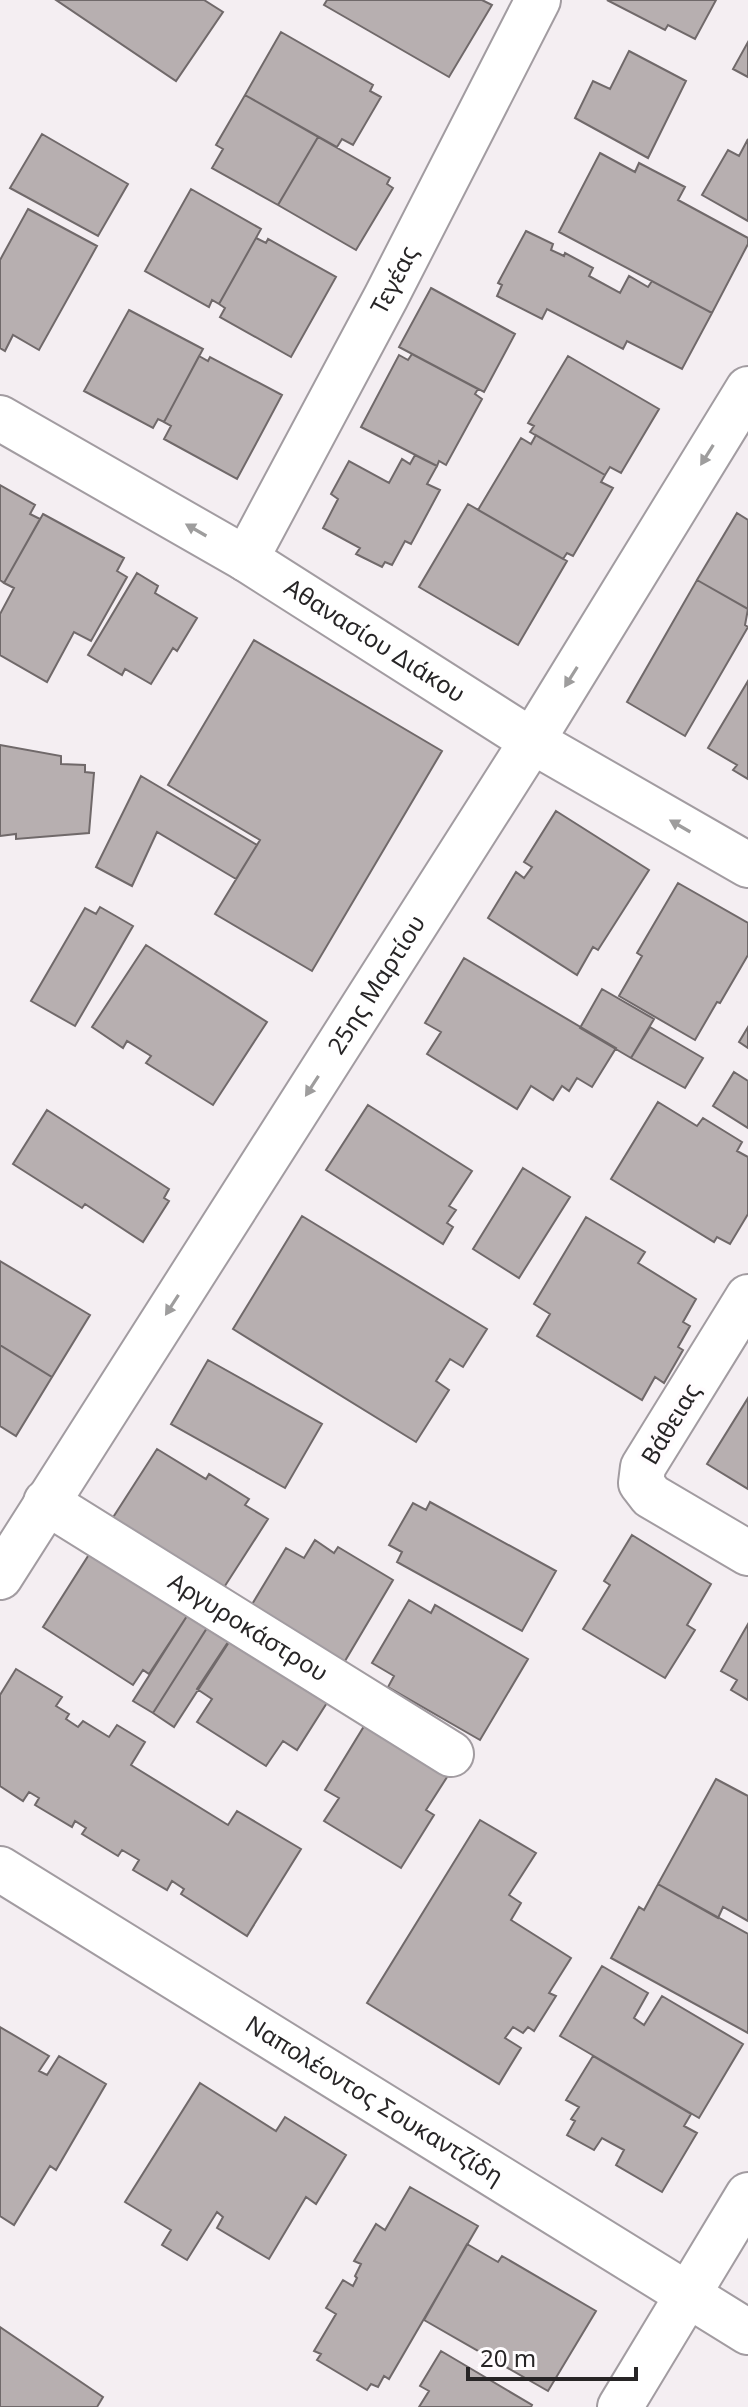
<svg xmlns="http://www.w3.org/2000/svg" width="748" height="2407" font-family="'Noto Sans',sans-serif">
  <rect width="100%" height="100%" fill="#f4eef2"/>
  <!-- building -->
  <path fill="#b7afb0" stroke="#70696a" stroke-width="2" d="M56,0h148l19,12 -47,69z
    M327,0h155l10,5 -43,72 -125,-72z
    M607,0h109l-21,39 -27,-14 -3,5z
    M281,32l92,53 -3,6 11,6 -28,48 -11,-6 -5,8 -92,-52z
    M748,42v35l-15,-8z
    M629,51l57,30 -38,77 -73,-40 18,-37 17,8z
    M245,95l73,42 -40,68 -66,-37 11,-19 -7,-4z
    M42,134l86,50 -30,52 -88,-48z
    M318,137l72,41 -3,6 6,4 -37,62 -78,-45z
    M748,139v82l-46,-26 26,-45 11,6z
    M600,153l35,19 4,-9 46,24 -7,13 70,38v6l-36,69 -153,-81z
    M191,189l70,40 -42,75 -7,-4 -3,7 -64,-36z
    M28,209l69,37 -58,104 -26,-15 -8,16 -5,-3v-88z
    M526,231l27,13 -2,6 13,6 1,-3 28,15 -4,8 31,17 9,-17 19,11 4,-6 60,32 -30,56 -55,-28 -4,8 -76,-40 -5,10 -45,-23 5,-11 -4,-2z
    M256,238l10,5 2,-4 68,38 -45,80 -71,-40 5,-9 -6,-4z
    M431,288l84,46 -31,58 -85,-45z
    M129,310l74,39 -39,73 -6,-3 -5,9 -69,-37z
    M412,354l66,35 -3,5 7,5 -36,66 -7,-4 -2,5 -76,-39 38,-72 9,5z
    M199,356l9,5 2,-4 72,38 -45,84 -73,-40 7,-13 -7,-4z
    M568,356l91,53 -38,64 -11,-6 -5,8 -75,-43 4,-6 -6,-3z
    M536,435l69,40 -4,7 12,6 -40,68 -6,-3 -4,6 -85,-49 43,-72 10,6z
    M415,455l22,11 -10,18 13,6 -29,54 -6,-3 -13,24 -7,-3 -3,5 -26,-13 4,-6 -37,-20 15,-29 -7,-5 18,-33 40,22 13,-24 8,5z
    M0,485l35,20 -5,9 10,5 -36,64 -4,-3z
    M468,504l99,57 -49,84 -99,-58z
    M737,513l11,7v89l-51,-29z
    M43,514l81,44 -7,13 10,6 -36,64 -17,-9 -27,50 -47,-27v-41l14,-26 -10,-5z
    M137,573l21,13 -3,7 42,25 -20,33 -4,-3 -22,36 -26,-15 -3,6 -34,-20z
    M697,580l51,29 -3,16 3,2 -63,109 -58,-34z
    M254,640l188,111 -130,220 -97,-57 45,-74 -92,-55z
    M748,681v98l-15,-9 4,-5 -29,-17z
    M0,745l61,11v8l24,1v7l9,1 -5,60 -73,6v-5l-16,2z
    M141,776l116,69 -21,34 -79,-47 -25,54 -36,-19z
    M556,811l93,59 -51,80 -5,-3 -16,28 -89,-57 28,-46 8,6 8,-11 -8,-5z
    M678,883l70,40v32l-28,48 -3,-1 -22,38 -76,-44 23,-40 -5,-3z
    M100,907l33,19 -58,100 -44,-25 54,-93 11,6z
    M146,945l121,77 -54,83 -67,-42 5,-7 -24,-15 -4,7 -31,-21z
    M464,958l152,90 -24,39 -15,-9 -8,13 -7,-5 -9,14 -22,-14 -14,23 -90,-55 14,-22 -16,-9z
    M602,989l52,30 -23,39 -51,-30z
    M650,1027l53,31 -18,30 -54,-30z
    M748,1027v21l-9,-6z
    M734,1072l14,9v47l-35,-22z
    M658,1102l39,24 6,-8 39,24 -5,9 11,6v57l-18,30 -13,-7 -3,5 -103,-63z
    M368,1105l104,66 -23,35 7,4 -9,13 6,4 -10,17 -117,-74z
    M47,1110l122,79 -5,9 5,3 -26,41 -58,-38 -3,4 -69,-44z
    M523,1168l47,29 -51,81 -46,-29z
    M302,1216l185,113 -24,38 -13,-8 -14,22 13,9 -33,52 -183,-113z
    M586,1217l59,35 -7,11 58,36 -13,23 7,4 -12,21 5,3 -19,33 -9,-6 -13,23 -105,-64 13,-22 -16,-10z
    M0,1261l90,54 -38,62 -52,-32z
    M0,1345l52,32 -36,59 -16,-10z
    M208,1360l114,64 -37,64 -114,-64z
    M748,1398v91l-41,-25z
    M157,1449l49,30 3,-5 40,25 -4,6 23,14 -45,70 -111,-70z
    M430,1502l126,69 -34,60 -125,-69 5,-10 -13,-7 24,-42 13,7z
    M632,1535l79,49 -24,41 8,5 -30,48 -82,-49 27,-44 -6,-4z
    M315,1540l19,13 4,-6 55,33 -51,86 -91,-60 35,-58 18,10z
    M90,1553l97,63 -38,58 -6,-4 -10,15 -90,-58z
    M409,1600l22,13 4,-8 93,54 -48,81 -92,-53 6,-11 -22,-13z
    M187,1616l20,12 -54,85 -20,-12z
    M748,1624v76l-17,-10 6,-10 -16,-9z
    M207,1628l22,14 -55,85 -21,-14z
    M232,1636l98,62 -33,52 -14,-9 -17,25 -69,-44 15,-23 -15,-10z
    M16,1669l46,28 -6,9 13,8 -3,5 12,8 5,-6 26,16 8,-12 28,17 -14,23 97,60 9,-14 64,38 -54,87 -66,-42 3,-5 -12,-8 -5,9 -34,-20 6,-10 -17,-10 -4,6 -36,-22 4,-6 -11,-7 -3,6 -37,-22 4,-7 -10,-6 -6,9 -23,-15v-91z
    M366,1723l83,51 -23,36 8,5 -33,53 -77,-47 15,-23 -14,-8z
    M716,1779l32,17v125l-25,-14 -5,11 -60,-34z
    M480,1820l56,33 -27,42 12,8 -10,17 60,38 -22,35 7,3 -22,35 -6,-4 -5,6 -10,-6 -8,11 16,10 -22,36 -132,-81z
    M658,1884l90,50v99l-137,-75 28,-51 5,3z
    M602,1966l46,27 -14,25 10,7 18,-29 81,48 -44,74 -139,-82z
    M0,2027l49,29 -10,15 8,4 12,-19 47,28 -50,86 -6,-4 -36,59 -14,-9z
    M593,2056l98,58 -7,12 13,7 -35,59 -46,-27 8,-15 -22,-12 -8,12 -27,-15 8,-14 -4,-2 8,-12 -13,-7z
    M200,2083l76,48 9,-14 61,38 -30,49 -10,-7 -37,62 -52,-31 6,-11 -6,-5 -30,48 -25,-15 9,-15 -46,-28z
    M410,2187l68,39 -89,153 -5,-3 -6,11 -7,-3 -4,6 -50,-30 4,-6 -7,-3 22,-37 -10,-6 17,-28 10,6 4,-8 -2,-2 6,-12 -7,-3 22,-37 9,6z
    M467,2244l31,18 4,-6 94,55 -48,80 -124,-71z
    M0,2327l103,70 -6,10h-97z
    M441,2351l91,54 -1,2h-112l10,-16 -9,-5z"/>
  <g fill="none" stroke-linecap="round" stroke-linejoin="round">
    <defs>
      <g id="street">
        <path id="s1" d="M0,418l246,141 286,182 216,124"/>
        <path id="s2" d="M246,559l140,-262 152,-297"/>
        <path d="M748,1297l-105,170 -2,16 10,13 97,57"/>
        <path id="s3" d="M46,1502l405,252"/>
        <path id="s4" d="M0,1577l532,-836 216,-352"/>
        <path id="s5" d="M0,1869l748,463"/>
        <path d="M620,2407l128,-212"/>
      </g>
    </defs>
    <!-- street casing -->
    <use href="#street" stroke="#a29ca1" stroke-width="48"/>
    <!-- street -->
    <use href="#street" stroke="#fff" stroke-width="44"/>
  </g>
  <!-- one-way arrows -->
  <defs><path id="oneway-solid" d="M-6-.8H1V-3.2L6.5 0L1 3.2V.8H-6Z" transform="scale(2)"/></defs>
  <g fill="#9e9d9d">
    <use href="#oneway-solid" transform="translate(707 455) rotate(122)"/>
    <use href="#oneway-solid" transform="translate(196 530) rotate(-150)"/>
    <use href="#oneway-solid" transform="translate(571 677) rotate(122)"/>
    <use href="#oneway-solid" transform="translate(680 826) rotate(-150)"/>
    <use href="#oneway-solid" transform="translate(312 1086) rotate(123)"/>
    <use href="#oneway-solid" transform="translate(172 1305) rotate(123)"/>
  </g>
  <g text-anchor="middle" stroke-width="8" stroke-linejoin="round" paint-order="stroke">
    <!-- street labels -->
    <g font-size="24" fill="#272526" stroke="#fffcfe">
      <text dy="8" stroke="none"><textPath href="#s2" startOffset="316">Τεγέας</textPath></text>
      <text dy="8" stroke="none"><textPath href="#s1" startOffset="436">Αθανασίου Διάκου</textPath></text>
      <text dy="8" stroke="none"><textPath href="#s4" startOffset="702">25ης Μαρτίου</textPath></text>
      <text transform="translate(671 1424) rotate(-59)" y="8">Βάθειας</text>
      <text dy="8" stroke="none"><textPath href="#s3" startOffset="238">Αργυροκάστρου</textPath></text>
      <text dy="8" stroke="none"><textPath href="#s5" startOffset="440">Ναπολέοντος Σουκαντζίδη</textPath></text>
    </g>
  </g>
  <!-- scale -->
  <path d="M468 2367v12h168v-12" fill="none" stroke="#272526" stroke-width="4"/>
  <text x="480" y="2367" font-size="24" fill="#272526" stroke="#fffcfe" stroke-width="6" paint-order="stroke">20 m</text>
</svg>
